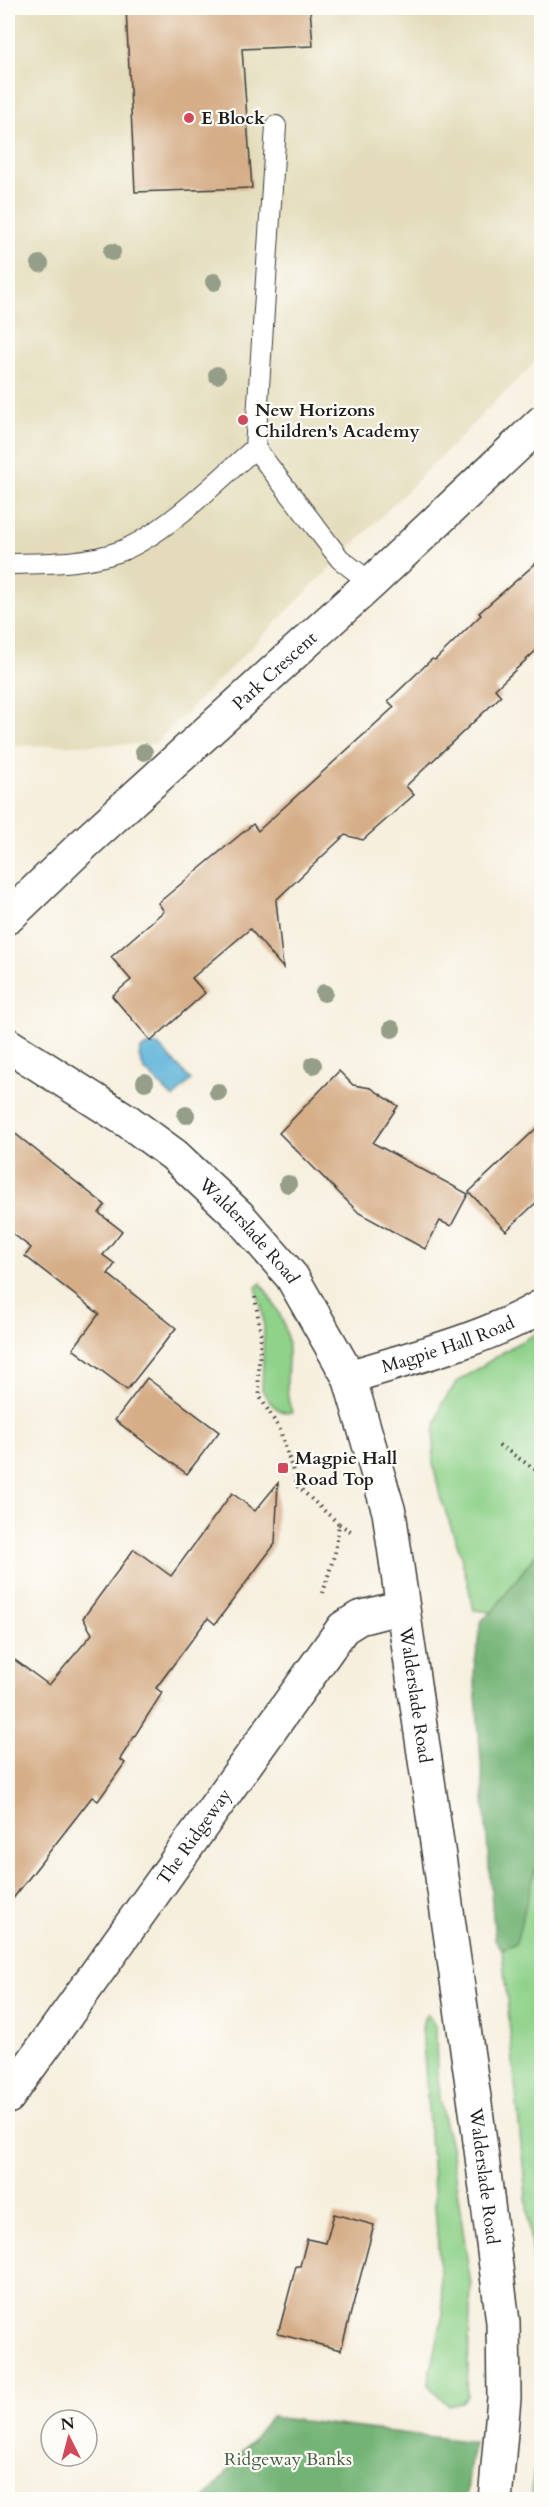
<svg xmlns="http://www.w3.org/2000/svg" width="549" height="2507" font-family="Cardo,serif">
  <rect width="100%" height="100%" fill="#fdfcf7"/>
  <filter id="ink" filterUnits="userSpaceOnUse"><feTurbulence type="fractalNoise" baseFrequency=".0167" numOctaves="2"/><feDisplacementMap in="SourceGraphic" scale="12" xChannelSelector="R" yChannelSelector="G"/><feConvolveMatrix kernelMatrix="1 2 1 2 8 2 1 2 1" color-interpolation-filters="sRGB"/></filter>
  <filter id="wash" filterUnits="userSpaceOnUse"><feTurbulence type="fractalNoise" baseFrequency=".008" numOctaves="4" result="noise"/><feDisplacementMap in="SourceGraphic" scale="24" xChannelSelector="R" yChannelSelector="G"/><feGaussianBlur stdDeviation="1.35" result="paint"/><feColorMatrix in="noise" values="0 0 0 0 0 0 0 0 0 0 0 0 0 0 0 0 0 1.4 0 .05"/><feComposite in="paint" operator="in"/></filter>
  <g filter="url(#wash)">
    <rect width="100%" height="100%" fill="#f6efde"/>
    <!-- built -->
    <path fill="#e3dbba" d="M8,8h533v348l-386,388 -147,2z"/>
    <!-- green -->
    <path fill="#8fd28a" stroke="#567753" stroke-width="1.5" d="M261,1283c10,17 24,35 26,55 4,25 -5,49 5,74 -13,3 -25,-11 -30,-23l2,-61 -2,-18 -6,-23z
      M541,1331v216l-48,64 48,-9v748l-39,-401 14,-6 -24,-331 -18,-2 -14,-58 -20,-56 -7,-32 1,-32 8,-29 15,-21 56,-36z
      M428,2014l8,14 1,45 3,19 -1,8 12,47 20,139 -4,110 -5,7 -13,3 -21,-21 15,-71 -21,-285 2,-11z
      M541,2417v82h-11z"/>
    <!-- forest -->
    <path fill="#73b476" stroke="#486849" stroke-width="1.5" d="M541,1547v301l-25,95 -14,6 -7,-10 -2,-22 -19,-247 7,-49 11,-9z
      M271,2417l202,25 -7,57h-261z"/>
    <!-- water -->
    <path fill="#5db3d9" stroke="#3c687a" stroke-width="1.5" d="M158,1045l33,35 -18,18 -29,-29 -5,-12 2,-8 6,-3z"/>
    <g id="blocks">
      <!-- building -->
      <path fill="#d5ad87" d="M126,8h184l3,38 -71,3 10,139 -117,4z
        M542,558v87l-47,44 6,7 -95,90 8,9 -51,45 -18,-5 -69,65 7,68 -33,-39 -58,49 13,15 -54,48 -39,-45 19,-16 -20,-23 53,-46 -6,-8 95,-79 5,7 136,-124 -6,-6 44,-42 3,1 46,-45 -2,-2z
        M339,1071l14,14 18,3 27,18 -25,37 95,51 -17,32 -11,-5 -15,28 -66,-36 -80,-80z
        M542,1123v74l-36,34 -37,-39z
        M8,1128l97,77 -6,8 23,18 -19,24 12,9 -7,10 68,54 -49,62 -54,-41 26,-35 -74,-58 6,-8 -23,-18z
        M147,1378l72,54 -32,42 -72,-54z
        M278,1483l-3,61 -60,80 -7,-6 -52,70 6,5 -42,66 5,4 -27,38 -6,-4 -84,108v-250l41,30 43,-51 -9,-16 51,-69 37,27 61,-83 23,18z
        M334,2214l40,11 -33,125 -63,-16 18,-68h4l7,-27 19,4z"/>
    </g>
  </g>
  <g filter="url(#ink)">
    <use href="#blocks" fill-opacity="0" stroke="#3d3c39" stroke-width="1.5"/>
    <g fill="none" stroke-linecap="round" stroke-linejoin="round">
      <defs>
        <path id="lane" d="M276,126l-21,322 85,111 31,24
          M8,564c36,-1 78,0 113,-13 44,-17 97,-71 134,-103"/>
        <g id="street">
          <path id="s1" d="M8,917l76,-73 287,-261 171,-161"/>
        </g>
        <g id="secondary">
          <path id="s2" d="M8,1045l121,77 45,33 65,61 53,61 57,100 40,135 88,606 26,204 1,76 -9,102"/>
          <path id="s3" d="M349,1377c61,-19 138,-38 193,-71"/>
          <path id="s4" d="M8,2097l335,-469 16,-10 43,-11"/>
        </g>
      </defs>
      <!-- lane casing -->
      <use href="#lane" stroke="#3d3c39" stroke-width="22"/>
      <!-- street casing -->
      <use href="#street" stroke="#3d3c39" stroke-width="36"/>
      <!-- secondary casing -->
      <use href="#secondary" stroke="#3d3c39" stroke-width="36"/>
      <!-- path -->
      <path stroke="#3d3c39" stroke-width="4" stroke-dasharray="1.5 4.5" stroke-linecap="butt" d="M255,1297l6,38 -3,41 2,21 20,33 18,57 41,37 -4,28 -12,41
        M499,1445l43,29
        M339,1524l13,8"/>
      <!-- lane -->
      <use href="#lane" stroke="#fff" stroke-width="20"/>
      <!-- street -->
      <use href="#street" stroke="#fff" stroke-width="33"/>
      <!-- secondary -->
      <use href="#secondary" stroke="#fff" stroke-width="33"/>
    </g>
    <!-- trees -->
    <g fill="#949e88">
      <circle cx="112" cy="252" r="9"/>
      <circle cx="40" cy="264" r="9"/>
      <circle cx="214" cy="282" r="9"/>
      <circle cx="217" cy="375" r="9"/>
      <circle cx="144" cy="752" r="9"/>
      <circle cx="324" cy="993" r="9"/>
      <circle cx="392" cy="1029" r="9"/>
      <circle cx="313" cy="1065" r="9"/>
      <circle cx="145" cy="1082" r="9"/>
      <circle cx="218" cy="1092" r="9"/>
      <circle cx="186" cy="1115" r="9"/>
      <circle cx="288" cy="1184" r="9"/>
    </g>
  </g>
  <!-- markers -->
  <g fill="#d1495b" stroke="#fdfcf7" stroke-width="2">
    <circle cx="189" cy="118" r="6"/>
    <circle cx="243" cy="420" r="6"/>
    <rect x="277" y="1462" width="12" height="12" rx="3"/>
  </g>
  <g text-anchor="middle" stroke-width="4.5" stroke-linejoin="round" paint-order="stroke">
    <!-- poi labels -->
    <g font-size="18" font-weight="bold" fill="#1c1c1c" stroke="#fdfcf7" text-anchor="start">
      <text x="201" y="124">E Block</text>
      <text x="255" y="416">New Horizons<tspan x="255" dy="21">Children's Academy</tspan></text>
      <text x="295" y="1464">Magpie Hall<tspan x="295" dy="21">Road Top</tspan></text>
    </g>
    <!-- street labels -->
    <g font-size="18" fill="#1c1c1c" stroke="#fdfcf7">
      <text dy="6" stroke="none"><textPath href="#s1" startOffset="363">Park Crescent</textPath></text>
      <text dy="6" stroke="none"><textPath href="#s2" startOffset="306">Walderslade Road</textPath></text>
      <text dy="6" stroke="none"><textPath href="#s3" startOffset="104">Magpie Hall Road</textPath></text>
      <text dy="6" stroke="none"><textPath href="#s2" startOffset="810">Walderslade Road</textPath></text>
      <text dy="6" stroke="none"><textPath href="#s4" startOffset="320">The Ridgeway</textPath></text>
      <text dy="6" stroke="none"><textPath href="#s2" startOffset="1296">Walderslade Road</textPath></text>
    </g>
    <!-- park labels -->
    <g font-size="18" fill="#445c42" stroke="#fdfcf7">
      <text x="288" y="2465">Ridgeway Banks</text>
    </g>
  </g>
  <!-- margin -->
  <rect width="549" height="2507" fill="none" stroke="#fdfcf7" stroke-width="30"/>
  <!-- north arrow -->
  <g transform="translate(69 2438) rotate(354)"><circle r="28" fill="#fdfcf7" stroke="#a3a29f" stroke-width="1.5"/>
  <path d="M0-4.5L10 22L0 15L-10 22Z" fill="#d1495b"/>
  <text y="-9" font-size="16" font-weight="bold" text-anchor="middle" fill="#1c1c1c">N</text>
  </g>
</svg>
